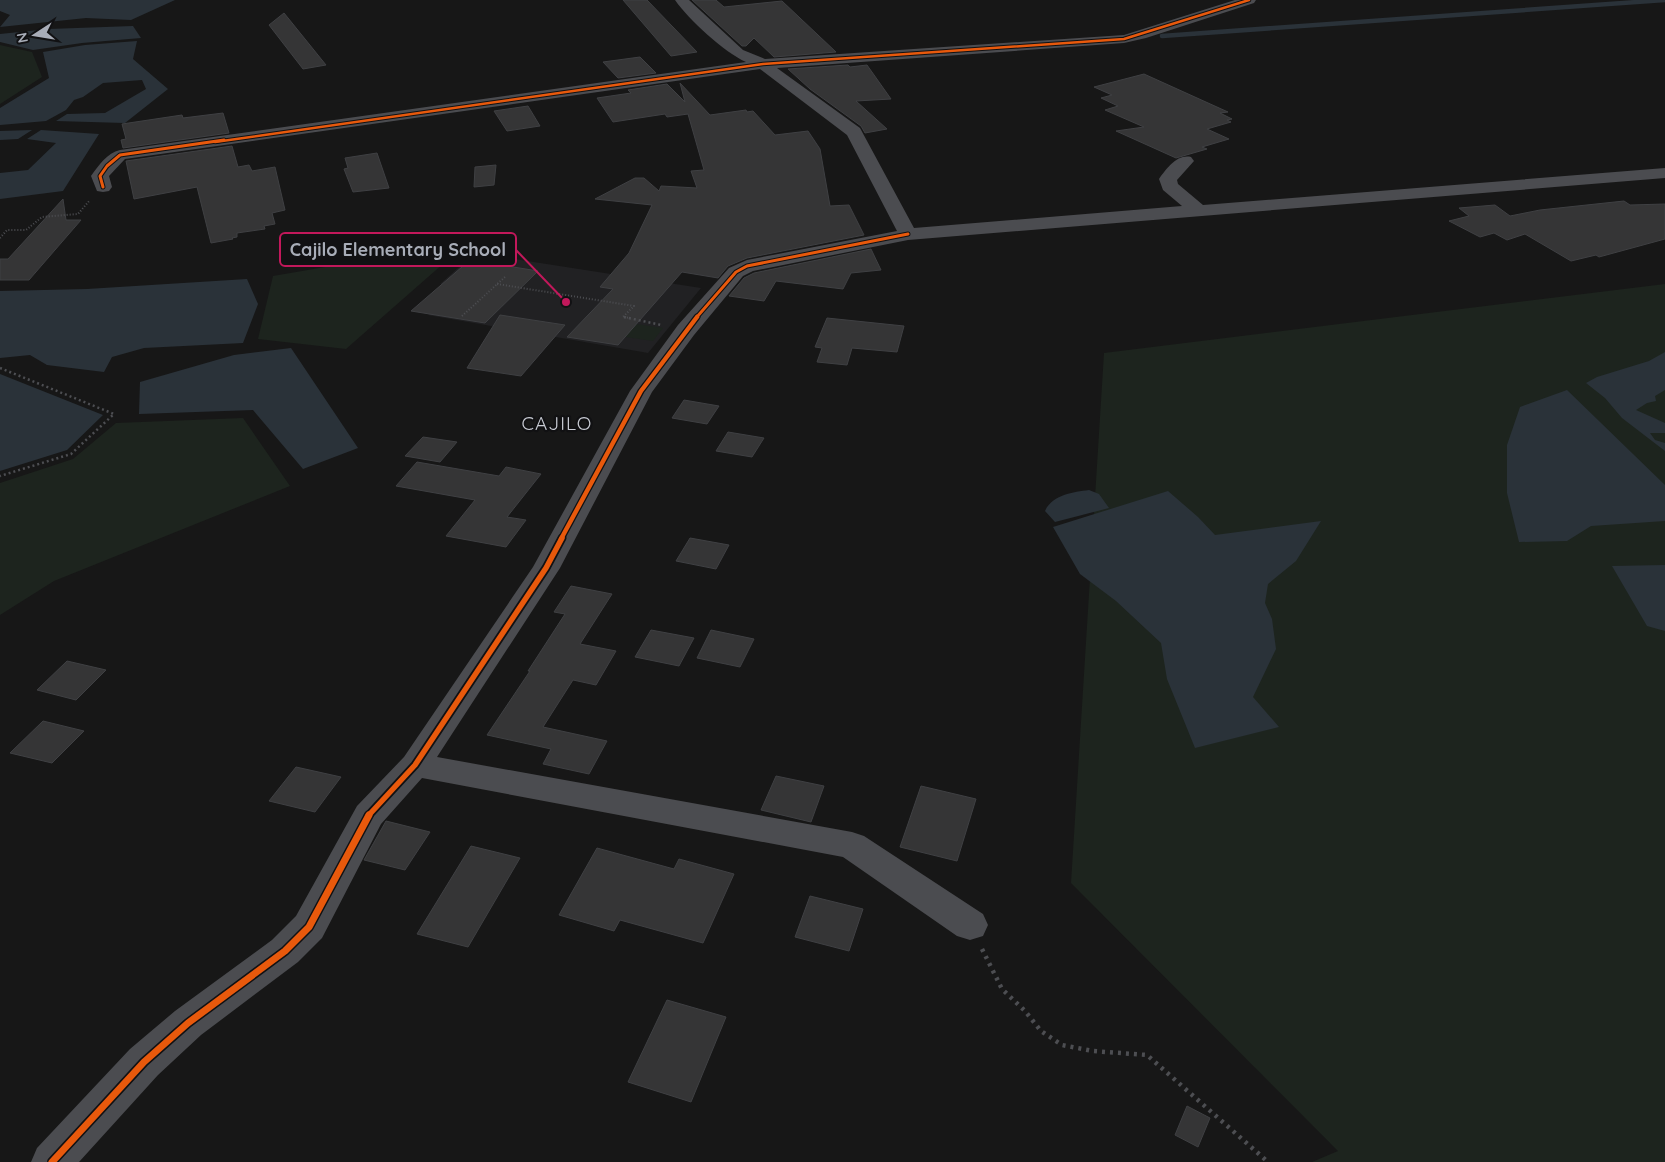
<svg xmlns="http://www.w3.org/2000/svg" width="1665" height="1162" font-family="Quicksand,sans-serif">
  <rect width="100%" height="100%" fill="#171717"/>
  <!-- built -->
  <path fill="#212123" d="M475,253l226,35 -53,65 -220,-38 30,-28 -18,-3z"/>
  <!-- green -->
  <path fill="#1d241e" d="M0,45l32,7 10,25 -42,27z
    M452,256l-106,93 -88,-10 15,-63 110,-19z
    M1665,284v878h-353l26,-11 -267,-268 33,-530z
    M616,321l47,7 -10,13 -48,-7z
    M243,418l47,68 -236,95 -54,34v-132l73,-24 43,-36z"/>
  <!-- water -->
  <path fill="#2a3239" d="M0,0h175l-44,20 -45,-2 -86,9 10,-12 -10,-4z
    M133,26l8,12 -59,5 -49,7 -33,-8v-8l49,-5z
    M137,41l-4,18 35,30 -43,34 -69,-2 11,-7 38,-1 41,-24 -4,-9 -39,3 -20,14 -9,3 -8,10 -20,11 -46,4v-17l49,-30 -6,-26 42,-7z
    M32,130l-14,9 -18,1v-9z
    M41,130l58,4 -36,57 -63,8v-26l28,-3 28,-27 -29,-4z
    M247,279l11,25 -15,39 -99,5 -32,9 -8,15 -57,-7 -17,-10 -30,3v-67l87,-2z
    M291,348l67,100 -55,21 -50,-59 -114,4 1,-32 94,-27z
    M1665,352v38l-10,6 1,5 -9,2 -11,7 29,13v10h-15l5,7 10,3v8l-43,-33 -17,-20 -19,-15 11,-6 52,-16z
    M0,374l103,41 -36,35 -67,21z
    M1567,390l98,95v36l-74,5 -24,15 -48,1 -12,-49v-48l13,-38z
    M1089,490l10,4 10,14 -54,14 -10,-11c7,-16 28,-19 44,-21z
    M1168,491l30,26 17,18 106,-14 -25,40 -28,23 -3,19 7,16 4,30 -23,48 26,30 -84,21 -28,-69 -6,-36 -45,-42 -36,-27 -27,-47z
    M1665,565v66l-18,-5 -35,-60z"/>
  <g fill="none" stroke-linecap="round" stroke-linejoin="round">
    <!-- stream -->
    <path stroke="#2a3239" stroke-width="4.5" d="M1162,36l503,-36"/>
  </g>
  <!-- building -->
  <path fill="#353536" stroke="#3f4043" d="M623,0h24l50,52 -26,4z
    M692,0h24l8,7 58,-6 54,51 -62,5 -20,-19 -8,8h-4z
    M284,13l42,52 -23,4 -34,-44z
    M640,57l16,16 -38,5 -15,-16z
    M848,65l2,2 17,-2 24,34 -35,2 31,28 -22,4 -4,-7 -51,-37 -22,-20z
    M1144,74l84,38 -8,1 12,6 -5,1 4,2 -24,7 22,10 -27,8 5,2 -31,9 -60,-27 28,-4 -39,-17 13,-4 -17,-8 11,-3 -18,-8z
    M680,83l30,32 36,-5 1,2 6,-1 22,24 33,-4 12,18 10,57 19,-1 15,30 -117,23 -19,8 -10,12 -36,-6 -64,73 -51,-8 46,-48 -13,-2 29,-34 23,-48 -57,-6 40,-21h9l15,13 2,-5 36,2 -6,-17 13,-1 -16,-56 -21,3 -2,-3 -52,8 -16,-24 34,-5 -3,-3 39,-6 18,18z
    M528,106l12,20 -33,5 -13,-20z
    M223,113l6,20 -106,15 -2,-8 5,-1 -4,-15 60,-9 1,3z
    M232,146l6,21 11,-2 3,6 23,-4 10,43 -13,3 3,11 -11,2 1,3 -28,4v4l-5,1 1,1 -22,4 -14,-56 -63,12 -8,-38z
    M377,153l12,35 -36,4 -9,-23 4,-1 -3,-10z
    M496,165l-2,20 -20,2 1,-20z
    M63,199l3,21h15l-52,60h-29v-21h8z
    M1624,201l6,4 35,-1v35l-66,18 -3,-2 -25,6 -46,-27 -18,6 -13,-7 -14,4 -31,-16 20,-5 -10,-8 36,-3 15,11 30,-6z
    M871,249l10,21 -30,3 -8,16 -67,-8 -12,20 -35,-5 15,-18 10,-5z
    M470,260l68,11 -53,52 -74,-12z
    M500,315l65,10 -44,51 -54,-8z
    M827,318l77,8 -7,26 -45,-4 -5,17 -30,-3 5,-14 -7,-1z
    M684,400l35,6 -12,18 -35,-6z
    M728,432l36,6 -12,19 -36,-6z
    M423,437l34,5 -17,20 -35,-6z
    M417,462l82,14 7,-9 35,7 -34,43 19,3 -20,27 -60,-11 29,-36 -79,-14z
    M690,538l39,7 -13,24 -40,-8z
    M571,586l41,8 -32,50 36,7 -20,34 -23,-5 -30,47 64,14 -18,33 -46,-10 8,-15 -64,-14 43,-64h-2l37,-57 -11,-2z
    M651,630l43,8 -15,28 -44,-9z
    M711,630l43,9 -14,28 -43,-9z
    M67,661l39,9 -30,30 -39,-10z
    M43,721l41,10 -32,32 -42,-10z
    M296,767l45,10 -26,35 -46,-11z
    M776,776l48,10 -13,36 -50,-12z
    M921,786l55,13 -19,62 -57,-14z
    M386,821l44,11 -25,38 -41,-10z
    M471,846l49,12 -52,89 -51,-13z
    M597,848l77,21 5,-10 55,15 -31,69 -83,-23 -6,11 -55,-16z
    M810,896l53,13 -14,42 -54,-14z
    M667,1000l59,17 -35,85 -63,-20z
    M1187,1106l23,12 -12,29 -23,-12z"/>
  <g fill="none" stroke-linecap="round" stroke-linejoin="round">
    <!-- path-far2 -->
    <path stroke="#4d4e52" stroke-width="2" stroke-dasharray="1 2" stroke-linecap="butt" d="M0,238l7,-8h19l16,-13 36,-3 12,-14
      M497,284l137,22 -11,11
      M462,316l43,-39
      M624,317l5,1"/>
    <!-- path-far1 -->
    <path stroke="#4d4e52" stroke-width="2.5" stroke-dasharray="2 3" stroke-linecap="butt" d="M624,317l37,8
      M0,368l114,46 -43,40 -71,22"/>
    <!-- path -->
    <path stroke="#4d4e52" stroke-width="4.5" stroke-dasharray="3 5" stroke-linecap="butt" d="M982,949l20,40 23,22 16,20 21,14 31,6 54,4 121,107"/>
    <!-- minor -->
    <path fill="#4b4c50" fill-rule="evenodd" d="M675,0h14l54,50 22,9 359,-24 111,-35h21l-2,3 -108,35 -22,5 -347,25 83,60 54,100 268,-22 -19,-16 -4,-11c8,-11 18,-25 32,-22l3,4 -17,19 1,4 25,21 462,-37v10l-757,62 -155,31 -10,5 -49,59 -42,57 -92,176 -123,189 415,75 12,4 119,78 5,11 -5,11 -13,4 -13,-4 -114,-79 -421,-79 -41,46 -59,114 -24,24 -97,73 -43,40 -79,87h-48l6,-14 93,-99 45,-38 97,-71 24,-24 61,-110 47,-49 129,-190 97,-176 48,-66 51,-57 18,-8 150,-29 -50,-96 -87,-66 -635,90 -16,17 3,11 -3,4 -6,1 -6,-1 -6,-15c8,-11 16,-23 29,-26l626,-88c-22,-10 -57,-42 -71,-62z"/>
    <defs>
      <path id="cycleway-far4" d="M215,142l548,-78 361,-25 125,-39"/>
      <path id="cycleway-far3" d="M103,187l-3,-11 7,-10 13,-11 104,-15
        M696,318l40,-46 11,-6 161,-32"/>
      <path id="cycleway-far2" d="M561,539l80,-148 56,-74"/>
      <path id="cycleway-far1" d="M368,816l47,-51 131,-197 16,-30"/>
      <path id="cycleway" d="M52,1162l92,-100 44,-39 97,-72 24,-24 60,-112"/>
    </defs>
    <!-- cycleway-far4 casing -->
    <use href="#cycleway-far4" stroke="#111113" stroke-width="4.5"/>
    <!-- cycleway-far3 casing -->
    <use href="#cycleway-far3" stroke="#111113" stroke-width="5"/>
    <!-- cycleway-far2 casing -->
    <use href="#cycleway-far2" stroke="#111113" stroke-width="7"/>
    <!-- cycleway-far1 casing -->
    <use href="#cycleway-far1" stroke="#111113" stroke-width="9"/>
    <!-- cycleway casing -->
    <use href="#cycleway" stroke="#111113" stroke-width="10"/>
    <!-- cycleway-far4 -->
    <use href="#cycleway-far4" stroke="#e8590c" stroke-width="2.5"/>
    <!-- cycleway-far3 -->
    <use href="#cycleway-far3" stroke="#e8590c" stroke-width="3"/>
    <!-- cycleway-far2 -->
    <use href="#cycleway-far2" stroke="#e8590c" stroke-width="4.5"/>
    <!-- cycleway-far1 -->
    <use href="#cycleway-far1" stroke="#e8590c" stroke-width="5.5"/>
    <!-- cycleway -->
    <use href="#cycleway" stroke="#e8590c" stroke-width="7"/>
  </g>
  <g text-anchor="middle" stroke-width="4.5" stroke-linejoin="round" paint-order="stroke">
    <!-- quarter labels -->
    <g font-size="19" letter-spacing="1" fill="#c9ccd4" stroke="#111113">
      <text x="557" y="430">CAJILO</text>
    </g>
  </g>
  <!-- callouts -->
  <path fill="none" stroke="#c2185b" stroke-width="2" d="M566 302L516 250"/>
  <circle fill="#c2185b" stroke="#111113" stroke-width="2" cx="566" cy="302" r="5"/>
  <rect fill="#111113" stroke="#c2185b" stroke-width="2" x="280" y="233" width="236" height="33" rx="5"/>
  <g font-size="18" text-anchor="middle" font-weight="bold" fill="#a8adb8">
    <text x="398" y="256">Cajilo Elementary School</text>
  </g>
  <!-- north arrow -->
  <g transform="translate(35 35) rotate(258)" stroke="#111113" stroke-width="4" paint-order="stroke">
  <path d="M0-4L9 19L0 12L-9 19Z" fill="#a8adb8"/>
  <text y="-8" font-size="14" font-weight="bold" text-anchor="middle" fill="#a8adb8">N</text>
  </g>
</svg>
